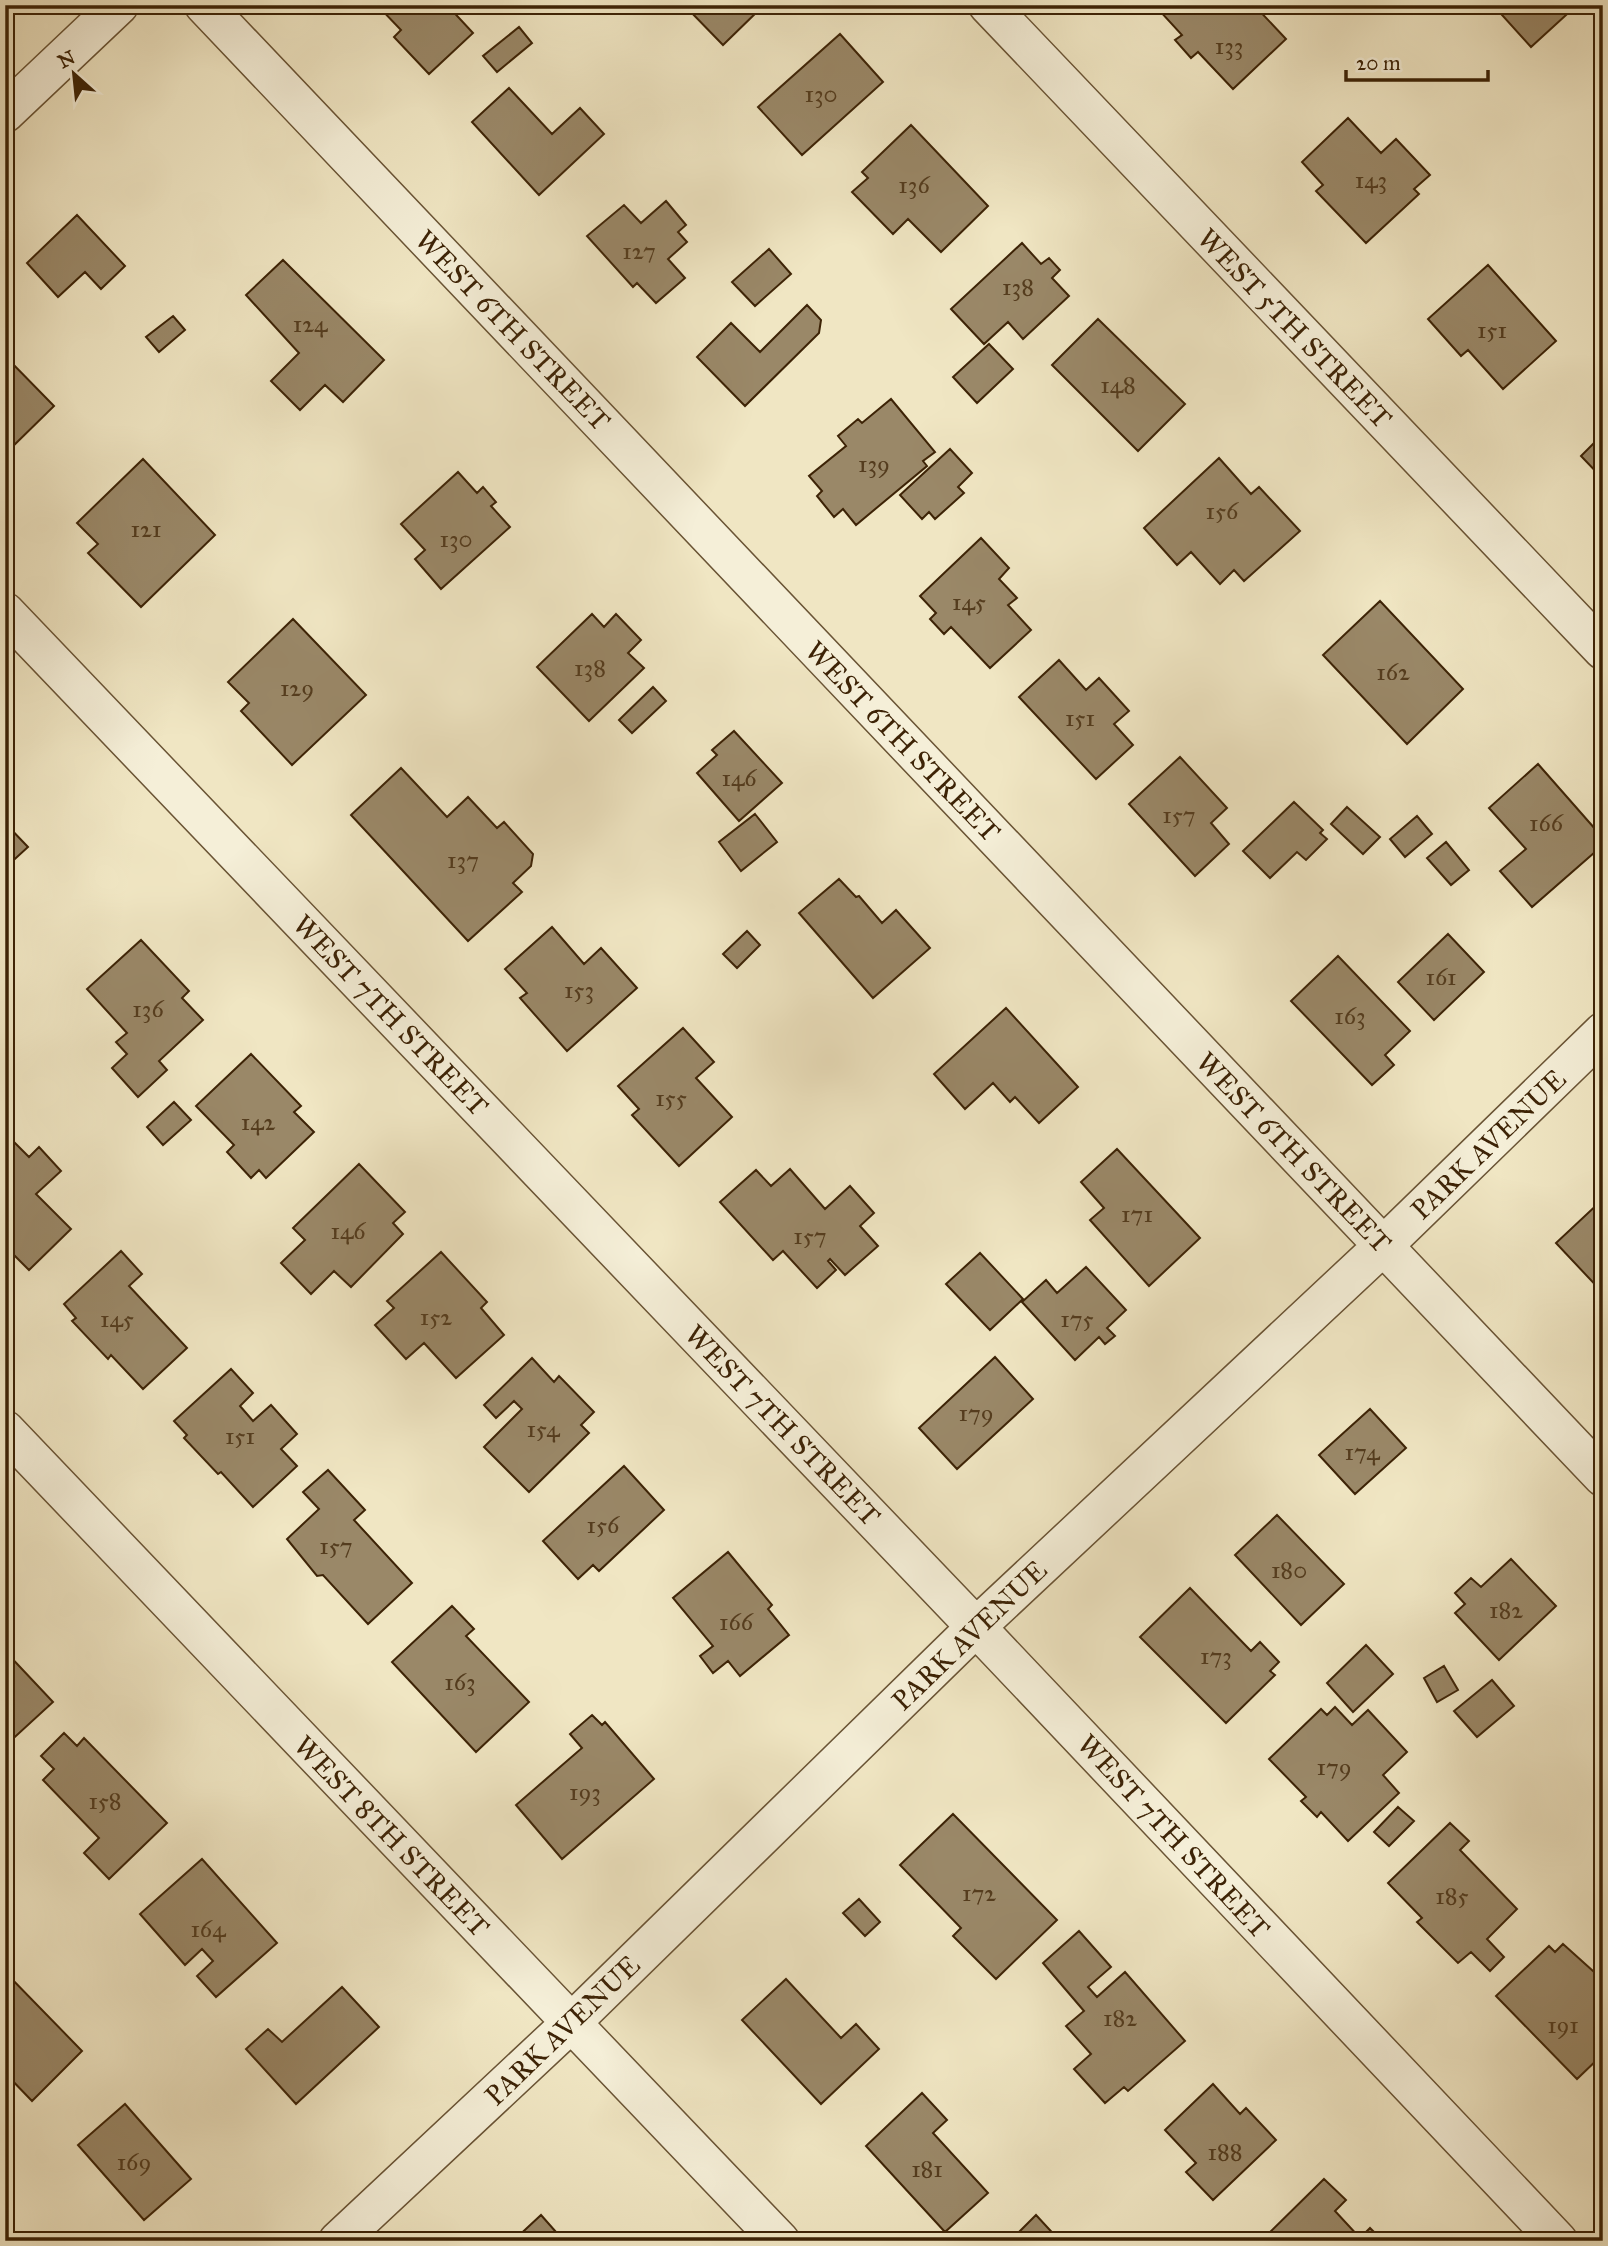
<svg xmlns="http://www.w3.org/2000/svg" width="1608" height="2246" font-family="'IM FELL Great Primer',serif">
  <rect width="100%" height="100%" fill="#f0e6c3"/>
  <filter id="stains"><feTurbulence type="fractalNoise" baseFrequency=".00286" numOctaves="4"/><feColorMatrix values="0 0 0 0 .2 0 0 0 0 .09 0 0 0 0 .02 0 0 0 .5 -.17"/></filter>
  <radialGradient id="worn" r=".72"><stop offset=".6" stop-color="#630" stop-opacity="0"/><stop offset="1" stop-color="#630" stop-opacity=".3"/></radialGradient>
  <!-- building -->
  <path fill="#9a8868" stroke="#3d2306" stroke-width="2" d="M377,5h70l26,28 -44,41 -35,-37 7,-7z
    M684,5h80l-41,40z
    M1161,5h93l32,34 -53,50 -35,-37 -7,6 -16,-18 7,-5 -24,-26z
    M1493,5h84l-46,42z
    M519,27l13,16 -35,29 -14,-16z
    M840,34l43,48 -81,73 -44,-48z
    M509,88l43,46 28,-26 24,26 -65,61 -67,-73z
    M1348,118l33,35 15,-14 34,36 -16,14 5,5 -53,49 -50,-52 7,-6 -21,-23z
    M911,125l77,81 -47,46 -33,-33 -15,15 -41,-42 16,-14 -6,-6z
    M666,201l20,24 -8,7 9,10 -19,17 17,19 -29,25 -19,-20 -4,4 -46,-51 37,-31 17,18z
    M77,215l48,51 -24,23 -16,-17 -27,25 -31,-34z
    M1022,243l19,21 8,-6 11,12 -8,8 17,18 -46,43 -15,-17 -24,22 -33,-35z
    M769,249l22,25 -36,32 -23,-24z
    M283,260l101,100 -41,42 -18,-17 -25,25 -29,-29 28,-28 -53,-58z
    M1488,265l68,76 -53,48 -35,-39 -7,6 -33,-37z
    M807,305l14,15 -2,13 -74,73 -48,-49 34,-34 29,29z
    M173,316l12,14 -26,22 -13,-15z
    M1098,319l87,85 -47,47 -86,-86z
    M989,344l24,25 -36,34 -24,-26z
    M5,356l49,50 -48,47 -1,-1z
    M891,399l44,53 -12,9 4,5 -71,59 -13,-16 -9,8 -17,-21 5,-5 -13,-15 37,-30 -8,-10 20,-17 4,4z
    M1603,434v45l-22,-23z
    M950,449l22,24 -14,14 6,6 -29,26 -6,-7 -7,7 -22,-24z
    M1219,458l32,36 8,-7 41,44 -56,50 -10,-11 -14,14 -29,-32 -14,13 -33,-37z
    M143,459l72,76 -74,72 -53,-54 10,-9 -21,-21z
    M458,472l19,21 6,-6 13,15 -5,4 19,21 -69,62 -26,-30 10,-9 -24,-26z
    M981,538l28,30 -10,11 18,19 -9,7 23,25 -41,38 -39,-41 -7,7 -14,-15 6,-6 -16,-17z
    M1380,601l83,88 -56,55 -84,-89z
    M592,614l12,13 12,-13 25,26 -13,13 16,15 -55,53 -52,-54z
    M293,619l73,76 -74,70 -51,-54 8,-8 -21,-21z
    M1059,660l27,30 13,-12 30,33 -15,13 19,21 -37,34 -77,-82z
    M653,687l13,14 -34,32 -13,-13z
    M734,731l48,52 -43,38 -42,-48 20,-18 -5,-5z
    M1180,757l47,51 -16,15 18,21 -34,32 -66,-72z
    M1538,764l65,74v7l-71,62 -32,-36 26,-22 -37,-41z
    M401,768l46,49 21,-20 29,31 7,-6 29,32 -2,12 -18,17 9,9 -54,49 -117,-126z
    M1294,802l29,28 -3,3 7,6 -21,21 -9,-8 -27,26 -27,-27z
    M1347,807l33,30 -17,17 -32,-30z
    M755,814l22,28 -36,29 -22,-29z
    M1417,816l15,18 -27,23 -15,-18z
    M5,823l23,24 -23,21z
    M1446,842l23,28 -18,15 -24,-27z
    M839,879l17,18 3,-1 23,27 14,-13 34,38 -57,50 -74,-85z
    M552,927l32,37 17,-16 36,40 -70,63 -47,-53 7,-5 -22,-24z
    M747,931l13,14 -23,23 -14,-14z
    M1448,934l36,38 -50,48 -36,-38z
    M141,940l48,51 -7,7 21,22 -44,41 8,9 -29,27 -26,-29 15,-14 -11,-12 11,-9 -40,-44z
    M1338,956l72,75 -25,24 9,10 -22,20 -81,-84z
    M1006,1008l72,79 -39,36 -24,-26 -5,5 -17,-19 -28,26 -31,-35z
    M683,1028l31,34 -18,16 36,39 -53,49 -47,-51 7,-6 -21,-23z
    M251,1054l50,52 -7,6 20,20 -48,46 -7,-8 -8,8 -24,-26 7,-7 -38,-39z
    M174,1102l17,18 -28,25 -16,-18z
    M8,1136l21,21 10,-10 22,24 -25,23 35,35 -42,41 -24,-24v-107z
    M1117,1149l83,89 -51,48 -59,-66 14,-12 -23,-26z
    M359,1164l46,48 -12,11 10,11 -52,53 -17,-16 -23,23 -30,-31 24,-23 -12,-12z
    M790,1169l35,40 25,-23 24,27 -14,13 18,20 -33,29 -15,-16 -2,2 8,9 -19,18 -34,-37 -10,9 -53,-58 36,-32 15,16z
    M1603,1199v94l-47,-50z
    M121,1251l21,23 -13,12 58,62 -44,41 -32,-34 -3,4 -36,-38 4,-3 -12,-14z
    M441,1252l46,50 -6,6 23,27 -48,43 -32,-35 -18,16 -31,-34 19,-17 -7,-7z
    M980,1253l43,46 -33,31 -44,-46z
    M1086,1267l40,43 -19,18 8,8 -10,8 -6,-7 -24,23 -53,-58 24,-22 11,13z
    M995,1357l38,42 -76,70 -38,-41z
    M532,1358l22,24 5,-6 35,36 -13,13 8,8 -60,59 -45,-45 38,-38 -8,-8 -18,17 -12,-13z
    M231,1369l22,24 -13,13 13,15 18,-16 26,29 -16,15 16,17 -44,41 -32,-35 -3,2 -34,-36 3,-3 -13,-14z
    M1370,1409l36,39 -51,46 -36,-39z
    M624,1466l40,44 -65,61 -6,-6 -15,14 -35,-38z
    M328,1470l37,40 -11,10 58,63 -44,41 -45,-49 -6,1 -30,-37 32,-30 -16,-17z
    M1277,1515l67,69 -43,41 -66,-70z
    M728,1552l44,53 -4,4 21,26 -49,41 -12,-15 -15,12 -13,-17 13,-10 -40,-48z
    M1511,1559l45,47 -57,54 -44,-47 10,-9 -10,-11 16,-15 10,9z
    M1190,1588l61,63 9,-9 19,20 -9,9 5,4 -49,48 -86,-86z
    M452,1606l22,23 -8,7 63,66 -53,50 -84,-90z
    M1366,1645l27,29 -40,38 -26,-29z
    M5,1651l48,51 -48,44z
    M1444,1666l14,24 -21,12 -13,-24z
    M1492,1680l22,26 -37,31 -23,-26z
    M1335,1707l17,18 16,-15 39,42 -24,23 16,18 -51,48 -27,-29 -4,5 -16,-16 5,-4 -37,-38 52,-50 6,6z
    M592,1715l10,10 3,-3 49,57 -92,80 -46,-54 66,-57 -12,-14z
    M64,1733l13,13 7,-8 83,85 -58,56 -25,-26 15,-15 -56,-58 11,-11 -13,-13z
    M1398,1807l16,14 -25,25 -15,-14z
    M953,1814l104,106 -61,59 -43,-43 8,-8 -61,-63z
    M1450,1823l19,18 -9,9 57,59 -30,30 17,18 -14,14 -19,-19 -13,11 -41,-41 5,-4 -34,-35z
    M202,1859l75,84 -61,54 -19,-21 16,-15 -11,-12 -17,16 -45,-51z
    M859,1899l21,23 -15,14 -22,-23z
    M1079,1931l32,36 -23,20 9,10 28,-25 60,69 -57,50 -4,-4 -19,16 -31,-34 17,-15 -25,-28 18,-15 -41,-48z
    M1563,1944l40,36v74l-26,25 -81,-83 53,-50 6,6z
    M5,1972l77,79 -50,50 -27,-28z
    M786,1979l55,59 15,-14 23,25 -58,55 -79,-84z
    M342,1987l37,40 -83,77 -50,-55 22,-20 14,13z
    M1213,2084l27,30 6,-6 30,32 -63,60 -27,-28 10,-9 -31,-33z
    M922,2093l25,27 -14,13 55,60 -43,39 -79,-86z
    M125,2104l66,75 -47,41 -66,-75z
    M1324,2179l22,21 -11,11 25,27 10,-10 13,13h-111l-5,-6z
    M541,2215l23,26h-51z
    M1036,2215l24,26h-50z"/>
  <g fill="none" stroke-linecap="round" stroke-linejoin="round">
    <defs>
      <path id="minor" d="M204,5l1399,1472
        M988,5l615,645
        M5,612l971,1015 582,614
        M5,1430l775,811
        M338,2241l233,-218 405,-396 407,-381 220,-214"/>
      <path id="tertiary" d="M5,113l114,-108"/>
    </defs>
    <!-- minor casing -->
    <use href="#minor" stroke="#6a5435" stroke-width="41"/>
    <!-- tertiary casing -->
    <use href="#tertiary" stroke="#6a5435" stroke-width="41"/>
    <!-- minor -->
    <use href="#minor" stroke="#f5efd8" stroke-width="38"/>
    <!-- tertiary -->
    <use href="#tertiary" stroke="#f5efd8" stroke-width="38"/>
  </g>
  <g text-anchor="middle" stroke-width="6" stroke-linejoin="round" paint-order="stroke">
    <!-- number labels -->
    <g font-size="24" fill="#543c1e">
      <text x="1229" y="54">133</text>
      <text x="821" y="102">130</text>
      <text x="1371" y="188">143</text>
      <text x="914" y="193">136</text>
      <text x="639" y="259">127</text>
      <text x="1018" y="295">138</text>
      <text x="310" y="332">124</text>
      <text x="1492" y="338">151</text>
      <text x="1118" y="393">148</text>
      <text x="874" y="472">139</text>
      <text x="1222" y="519">156</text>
      <text x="146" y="537">121</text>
      <text x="456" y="547">130</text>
      <text x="969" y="610">145</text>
      <text x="590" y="676">138</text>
      <text x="1393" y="680">162</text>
      <text x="297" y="696">129</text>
      <text x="1080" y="726">151</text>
      <text x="739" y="786">146</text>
      <text x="1179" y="823">157</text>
      <text x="1546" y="831">166</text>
      <text x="463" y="868">137</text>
      <text x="1441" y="985">161</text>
      <text x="579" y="998">153</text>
      <text x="148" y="1017">136</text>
      <text x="1350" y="1024">163</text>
      <text x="671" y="1106">155</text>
      <text x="258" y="1130">142</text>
      <text x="1137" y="1222">171</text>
      <text x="348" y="1239">146</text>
      <text x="810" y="1244">157</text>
      <text x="436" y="1325">152</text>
      <text x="117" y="1327">145</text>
      <text x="1077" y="1327">175</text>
      <text x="976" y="1421">179</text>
      <text x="543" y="1437">154</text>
      <text x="240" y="1444">151</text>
      <text x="1362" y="1460">174</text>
      <text x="603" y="1533">156</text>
      <text x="336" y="1554">157</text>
      <text x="1289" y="1578">180</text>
      <text x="1506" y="1618">182</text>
      <text x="736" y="1630">166</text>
      <text x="1216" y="1664">173</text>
      <text x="460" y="1690">163</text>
      <text x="1334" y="1775">179</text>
      <text x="585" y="1800">193</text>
      <text x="105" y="1809">158</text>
      <text x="979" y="1901">172</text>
      <text x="1452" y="1904">185</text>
      <text x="208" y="1937">164</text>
      <text x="1120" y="2026">182</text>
      <text x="1563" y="2033">191</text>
      <text x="1225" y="2160">188</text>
      <text x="134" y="2170">169</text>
      <text x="927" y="2177">181</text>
    </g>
    <!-- street labels -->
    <g font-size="28" fill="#3d2306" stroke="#f5efd8">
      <text transform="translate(1295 328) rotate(46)" y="10">WEST 5TH STREET</text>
      <text transform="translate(513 330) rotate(46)" y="10">WEST 6TH STREET</text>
      <text transform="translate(903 741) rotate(46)" y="10">WEST 6TH STREET</text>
      <text transform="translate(391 1015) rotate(46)" y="10">WEST 7TH STREET</text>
      <text transform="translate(1488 1144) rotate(-44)" y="10">PARK AVENUE</text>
      <text transform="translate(1294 1152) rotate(46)" y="10">WEST 6TH STREET</text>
      <text transform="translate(783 1425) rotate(46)" y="10">WEST 7TH STREET</text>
      <text transform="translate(969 1635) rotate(-44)" y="10">PARK AVENUE</text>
      <text transform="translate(392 1836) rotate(46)" y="10">WEST 8TH STREET</text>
      <text transform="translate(1174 1836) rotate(47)" y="10">WEST 7TH STREET</text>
      <text transform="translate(562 2030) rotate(-44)" y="10">PARK AVENUE</text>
    </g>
  </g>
  <!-- margin -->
  <rect width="1608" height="2246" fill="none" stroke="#f0e6c3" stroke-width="28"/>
  <rect x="7" y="7" width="1594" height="2232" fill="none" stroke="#3d2306" stroke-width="3.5"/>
  <rect x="14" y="14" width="1580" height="2218" fill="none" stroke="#3d2306" stroke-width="2"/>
  <!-- north arrow -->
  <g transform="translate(74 74) rotate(333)" stroke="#f5efd8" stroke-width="5" paint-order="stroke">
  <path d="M0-5L12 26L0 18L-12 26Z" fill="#3d2306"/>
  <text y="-10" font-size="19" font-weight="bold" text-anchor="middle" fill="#3d2306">N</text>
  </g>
  <!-- scale -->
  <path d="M1346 70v10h142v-10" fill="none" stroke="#3d2306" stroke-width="3.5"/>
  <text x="1356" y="70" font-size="21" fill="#3d2306" stroke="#f5efd8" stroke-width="5" paint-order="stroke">20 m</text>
  <rect width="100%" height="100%" filter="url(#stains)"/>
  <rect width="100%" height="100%" fill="url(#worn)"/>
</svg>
